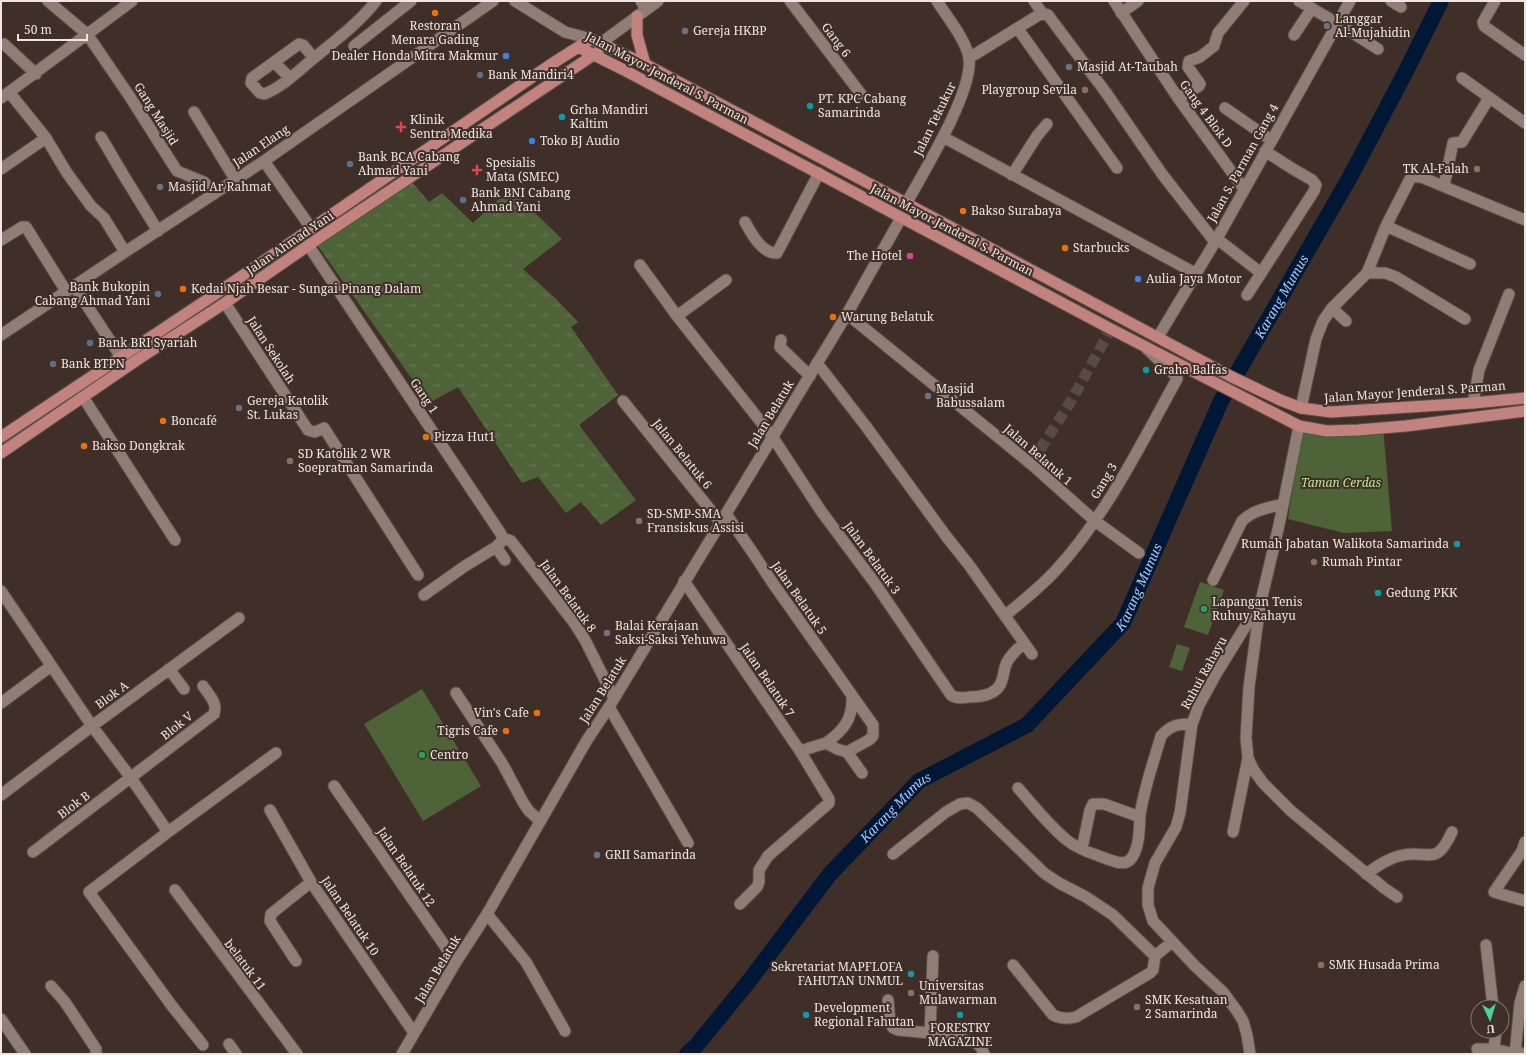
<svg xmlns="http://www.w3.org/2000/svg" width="1526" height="1055" font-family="'Noto Serif',serif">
  <defs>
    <pattern id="grass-tufts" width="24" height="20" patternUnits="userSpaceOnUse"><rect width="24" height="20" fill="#4e6438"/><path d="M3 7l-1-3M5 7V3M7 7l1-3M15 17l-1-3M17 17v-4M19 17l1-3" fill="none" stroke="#687a54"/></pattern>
  </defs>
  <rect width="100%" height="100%" fill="#3f2f28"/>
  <!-- grass -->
  <path fill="url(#grass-tufts)" d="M412,182l17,20 13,-9 31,30 37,-34 52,50 -39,30 32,29 23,24 -7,5 47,68 -39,30 57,75 -35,25 -20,-23 -15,11 -28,-36 -16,6 -64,-96 -29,16 -111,-157z"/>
  <!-- park -->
  <path fill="#4e6438" d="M1383,427l9,104 -48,2 -56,-14 9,-64 7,-27z
    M1200,582l24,8 -16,45 -24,-8z
    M1177,644l13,4 -8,23 -13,-4z
    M422,689l59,97 -58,35 -59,-97z"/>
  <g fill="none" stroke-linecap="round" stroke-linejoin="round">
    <!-- river -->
    <path stroke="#001736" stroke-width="16" id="s1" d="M687,1054l9,-8 53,-65 81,-107 89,-93 108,-56 96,-102 98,-222 129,-224 55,-104 36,-72"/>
    <!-- minor-tunnel -->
    <path stroke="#5a4a44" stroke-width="11" stroke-dasharray="11 5.5" stroke-linecap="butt" d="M1031,464l40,-63 40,-72"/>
    <defs>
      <path id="minor" d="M48,1l39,33 43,63 47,74 27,11 10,12
        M641,1l5,8
        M790,1l71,93
        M1034,1l8,12
        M1114,1l64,97 66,91
        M1299,1l38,22 41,26
        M1391,1l10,6
        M1495,1l-12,21 1,4 41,29
        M1121,13l17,-12
        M1018,29l99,139
        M1294,35l18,-27
        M4,44l32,30
        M354,46l57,-45
        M314,58l-11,-13 -4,-1 -47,34 -1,5 9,10 4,1c19,-7 35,-24 50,-36 22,-18 45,-35 62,-57
        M969,58l73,-45 6,2 59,79 55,80 53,68
        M274,62l16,16
        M1462,78l63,45
        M9,92l37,46 21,35 24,33 13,12 21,34
        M1,98l131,-97
        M1178,98l21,-12 1,-2 -12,-17 1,-6 11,-4 14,-11 4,-13 26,-32
        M1225,108l46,32
        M194,112l41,67
        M101,137l23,39 34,55
        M943,137l252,136
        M264,161l47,67
        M1,169l45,-31
        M1012,175l25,-39 10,-12
        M1444,186l9,-43 9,-1 27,-44
        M906,204c17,-31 67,-112 63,-145 -2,-18 -22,-42 -32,-58
        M745,222c6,11 17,32 32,31l42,-80
        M1386,226l84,38
        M1216,238l45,35
        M1,240l21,-13h4l40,64
        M308,245l193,289 2,6 -7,7 9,13
        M640,265l37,51 95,120 49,75 53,71 77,113c5,4 11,3 18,2 12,0 29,-2 33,-17 2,-6 2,-12 5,-18 4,-7 10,-13 16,-18
        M1367,273h18l11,4 69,42
        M74,286l47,71
        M1247,295l67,-104 2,-6 -4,-5 -19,-11 -28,-18
        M225,303l83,127 7,2 9,-4 94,147
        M1332,308l14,13
        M847,314l184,150 64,57 44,32
        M677,316l49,-36
        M1,335l124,-83 139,-91 229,-160
        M1158,337l57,-95 135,-241
        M781,340l-1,7 30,29
        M817,363l48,62 81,111 23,29 63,89
        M83,397l92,143
        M623,401l98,122
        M1473,403l6,-33 30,-76
        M1301,408l15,-69 7,-18 9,-13 35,-35 19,-47 24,-47 3,-2h8l104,43
        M726,514l27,39 19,29 101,143v11l-4,4 -22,12 -10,-3 -11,-6 -26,8
        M503,538l8,3 64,83 10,16 29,58
        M1213,580l29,-59c11,-11 26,-13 41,-17
        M684,581l116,170 29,48v4l-61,53 -9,14v12l-2,5 -17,17
        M1,591l91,135 39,52 37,54
        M424,595l41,-29 31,-19
        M1260,605l-11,82 -3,51 2,20 5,11 10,14 28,28 93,77 13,9
        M1005,616c17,-15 36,-29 52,-47 50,-55 84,-125 120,-190v-2l-30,-28
        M169,669l15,20
        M456,693l46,70 22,41 5,7 11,10
        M1,703l50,-37
        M609,707l79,136
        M826,743c18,-13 27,-24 26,-47
        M847,752l15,21
        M334,786l122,176
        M1018,788c16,18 31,38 50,53 11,9 26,13 39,18 7,2 16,7 23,1 10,-11 9,-31 10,-44 3,-25 14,-55 21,-80 10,-11 16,-12 31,-12
        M1,795l91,-69 147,-108
        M270,810l41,72 103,151
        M1233,832l15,-74
        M1525,842l-3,9 -28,41 31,9
        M1082,849l8,-39 3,-6h11l36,13
        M33,852l181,-138c4,-11 -5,-19 -11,-28
        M893,854l53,-42 14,-8 8,-1 9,5 67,65 15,10 27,14 27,18 42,41
        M1366,874c10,-7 21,-15 33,-18 30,-8 36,13 53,-24
        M175,890l122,164
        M487,914l39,48 39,69
        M1486,945l7,62
        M296,961l-26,-40 1,-7 40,-32
        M1013,965l40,50c8,4 15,4 23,2l74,-44 3,-3 2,-14 17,-14
        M51,986l14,16 31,47v5
        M888,1000l2,23 3,5 5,2 32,3 45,9 6,5 3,7
        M1,1019l24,35
        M930,1033l3,-77
        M229,1044l7,10
        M203,1045l-31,-39 -83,-114 79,-60 108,-79
        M1477,1049h17l21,5 10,-1
        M1494,1049l2,-18
        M1250,1054l-3,-19 -4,-14 -6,-10 -14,-19 -28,-26 -42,-45 -5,-16v-17l7,-25 21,-36 4,-14 12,-89 7,-19 17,-31 45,-73 18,-76 20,-99
        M1515,1054l5,-51 5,-17"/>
      <path id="tertiary" d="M515,1l50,31 26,7
        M601,43l57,-42
        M402,1054l54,-92 31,-48 100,-174 22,-33 238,-393 54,-96"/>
      <path id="primary" d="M637,16v19l8,29
        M578,47l46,23 487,259 188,97 28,5 31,-1 48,-4 119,-15
        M1,437l216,-144 333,-228 41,-26 54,25 585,312 50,24 21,8 30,4 142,-9 52,-5
        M1,453l139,-95 85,-55 97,-67 276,-184"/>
    </defs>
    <!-- minor casing -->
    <use href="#minor" stroke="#5a4d47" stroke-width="13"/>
    <!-- tertiary casing -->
    <use href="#tertiary" stroke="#5a4d47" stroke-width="13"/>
    <!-- primary casing -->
    <use href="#primary" stroke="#5a4d47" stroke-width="13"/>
    <!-- minor -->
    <use href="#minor" stroke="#907d75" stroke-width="11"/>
    <!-- tertiary -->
    <use href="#tertiary" stroke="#907d75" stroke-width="11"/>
    <!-- primary -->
    <use href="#primary" stroke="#c2827d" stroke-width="11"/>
  </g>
  <!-- markers -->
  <g fill="#e8710a" stroke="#3f2f28" stroke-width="1.5">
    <circle cx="435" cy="13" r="4"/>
    <circle cx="963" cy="211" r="4"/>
    <circle cx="1065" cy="248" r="4"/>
    <circle cx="183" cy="289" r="4"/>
    <circle cx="833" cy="317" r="4"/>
    <circle cx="163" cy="421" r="4"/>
    <circle cx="426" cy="437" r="4"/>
    <circle cx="84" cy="446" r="4"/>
    <circle cx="537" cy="713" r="4"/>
    <circle cx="506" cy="731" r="4"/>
  </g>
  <g fill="#6b7280" stroke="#3f2f28" stroke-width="1.5">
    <circle cx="1327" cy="26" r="4"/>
    <circle cx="685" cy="31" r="4"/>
    <circle cx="1069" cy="67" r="4"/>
    <circle cx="160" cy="187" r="4"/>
    <circle cx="928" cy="396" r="4"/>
    <circle cx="239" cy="408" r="4"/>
    <circle cx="607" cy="633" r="4"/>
    <circle cx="597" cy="855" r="4"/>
  </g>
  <g fill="#3f7fe0" stroke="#3f2f28" stroke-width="1.5">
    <circle cx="506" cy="56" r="4"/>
    <circle cx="532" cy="141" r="4"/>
    <circle cx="1138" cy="279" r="4"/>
  </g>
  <g fill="#5c6f8a" stroke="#3f2f28" stroke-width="1.5">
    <circle cx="480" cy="75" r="4"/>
    <circle cx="350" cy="164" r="4"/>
    <circle cx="463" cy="200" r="4"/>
    <circle cx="158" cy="294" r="4"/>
    <circle cx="90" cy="343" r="4"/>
    <circle cx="53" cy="364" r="4"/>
  </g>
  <g fill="#8d6e63" stroke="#3f2f28" stroke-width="1.5">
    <circle cx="1085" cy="90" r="4"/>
    <circle cx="1477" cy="169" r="4"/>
    <circle cx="290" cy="461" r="4"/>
    <circle cx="639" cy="521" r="4"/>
    <circle cx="1314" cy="562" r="4"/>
    <circle cx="1321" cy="965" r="4"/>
    <circle cx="911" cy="993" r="4"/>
    <circle cx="1137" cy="1007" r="4"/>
  </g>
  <g fill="#0f9aa8" stroke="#3f2f28" stroke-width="1.5">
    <circle cx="810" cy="106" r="4"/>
    <circle cx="562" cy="117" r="4"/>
    <circle cx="1146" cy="370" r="4"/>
    <circle cx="1457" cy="544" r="4"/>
    <circle cx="1378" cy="593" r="4"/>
    <circle cx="911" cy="974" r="4"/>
    <circle cx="806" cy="1015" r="4"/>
    <circle cx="960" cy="1015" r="4"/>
  </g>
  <g fill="#e0444e" stroke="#3f2f28" stroke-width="1.5">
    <path d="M399 121h4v4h4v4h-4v4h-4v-4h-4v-4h4z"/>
    <path d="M475 164h4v4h4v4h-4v4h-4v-4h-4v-4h4z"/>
  </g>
  <circle fill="#d1479c" stroke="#3f2f28" stroke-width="1.5" cx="910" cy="256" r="4"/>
  <g fill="#2e9e5b" stroke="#3f2f28" stroke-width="1.5">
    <circle cx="1204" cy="609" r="4"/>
    <circle cx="422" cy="755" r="4"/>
  </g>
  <g text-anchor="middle" stroke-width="4" stroke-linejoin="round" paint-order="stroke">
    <!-- poi labels -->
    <g font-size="12" fill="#f0e5e0" stroke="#3f2f28" text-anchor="start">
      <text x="1335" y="23">Langgar<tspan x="1335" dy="14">Al-Mujahidin</tspan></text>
      <text x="435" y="30" text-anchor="middle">Restoran<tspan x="435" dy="14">Menara Gading</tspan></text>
      <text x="693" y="35">Gereja HKBP</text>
      <text x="498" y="60" text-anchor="end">Dealer Honda Mitra Makmur</text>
      <text x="1077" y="71">Masjid At-Taubah</text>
      <text x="488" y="79">Bank Mandiri4</text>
      <text x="1077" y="94" text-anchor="end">Playgroup Sevila</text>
      <text x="818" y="103">PT. KPC Cabang<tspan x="818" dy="14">Samarinda</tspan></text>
      <text x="570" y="114">Grha Mandiri<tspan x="570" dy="14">Kaltim</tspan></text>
      <text x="410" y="124">Klinik<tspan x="410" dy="14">Sentra Medika</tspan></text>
      <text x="540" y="145">Toko BJ Audio</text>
      <text x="358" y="161">Bank BCA Cabang<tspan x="358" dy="14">Ahmad Yani</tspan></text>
      <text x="486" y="167">Spesialis<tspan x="486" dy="14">Mata (SMEC)</tspan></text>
      <text x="1469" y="173" text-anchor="end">TK Al-Falah</text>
      <text x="168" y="191">Masjid Ar Rahmat</text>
      <text x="471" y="197">Bank BNI Cabang<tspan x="471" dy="14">Ahmad Yani</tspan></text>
      <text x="971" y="215">Bakso Surabaya</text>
      <text x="1073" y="252">Starbucks</text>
      <text x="902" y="260" text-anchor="end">The Hotel</text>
      <text x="1146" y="283">Aulia Jaya Motor</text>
      <text x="150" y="291" text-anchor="end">Bank Bukopin<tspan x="150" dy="14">Cabang Ahmad Yani</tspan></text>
      <text x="191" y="293">Kedai Njah Besar - Sungai Pinang Dalam</text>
      <text x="841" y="321">Warung Belatuk</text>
      <text x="98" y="347">Bank BRI Syariah</text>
      <text x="61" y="368">Bank BTPN</text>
      <text x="1154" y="374">Graha Balfas</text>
      <text x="936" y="393">Masjid<tspan x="936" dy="14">Babussalam</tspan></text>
      <text x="247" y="405">Gereja Katolik<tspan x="247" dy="14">St. Lukas</tspan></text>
      <text x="171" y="425">Boncafé</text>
      <text x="434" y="441">Pizza Hut1</text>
      <text x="92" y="450">Bakso Dongkrak</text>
      <text x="298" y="458">SD Katolik 2 WR<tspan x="298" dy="14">Soepratman Samarinda</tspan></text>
      <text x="647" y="518">SD-SMP-SMA<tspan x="647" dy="14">Fransiskus Assisi</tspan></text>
      <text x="1449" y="548" text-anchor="end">Rumah Jabatan Walikota Samarinda</text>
      <text x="1322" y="566">Rumah Pintar</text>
      <text x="1386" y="597">Gedung PKK</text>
      <text x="1212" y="606">Lapangan Tenis<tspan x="1212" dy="14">Ruhuy Rahayu</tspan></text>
      <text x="615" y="630">Balai Kerajaan<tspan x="615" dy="14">Saksi-Saksi Yehuwa</tspan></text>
      <text x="529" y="717" text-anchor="end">Vin's Cafe</text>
      <text x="498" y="735" text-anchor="end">Tigris Cafe</text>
      <text x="430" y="759">Centro</text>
      <text x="605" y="859">GRII Samarinda</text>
      <text x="1329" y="969">SMK Husada Prima</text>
      <text x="903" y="971" text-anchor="end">Sekretariat MAPFLOFA<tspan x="903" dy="14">FAHUTAN UNMUL</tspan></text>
      <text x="919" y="990">Universitas<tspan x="919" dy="14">Mulawarman</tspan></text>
      <text x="1145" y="1004">SMK Kesatuan<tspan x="1145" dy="14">2 Samarinda</tspan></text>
      <text x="814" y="1012">Development<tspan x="814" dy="14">Regional Fahutan</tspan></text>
      <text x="960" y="1032" text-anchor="middle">FORESTRY<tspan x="960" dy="14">MAGAZINE</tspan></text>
    </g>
    <!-- street labels -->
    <g font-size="12" fill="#f0e5e0" stroke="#3f2f28">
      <text transform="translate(836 40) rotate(53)" y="4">Gang 6</text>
      <text transform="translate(667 78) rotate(28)" y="4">Jalan Mayor Jenderal S. Parman</text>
      <text transform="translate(156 114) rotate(58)" y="4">Gang Masjid</text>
      <text transform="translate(1206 114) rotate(54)" y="4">Gang 4 Blok D</text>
      <text transform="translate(935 119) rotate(-64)" y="4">Jalan Tekukur</text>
      <text transform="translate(261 146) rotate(-34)" y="4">Jalan Elang</text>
      <text transform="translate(1243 163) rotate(-61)" y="4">Jalan S. Parman Gang 4</text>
      <text transform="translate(952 230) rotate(28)" y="4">Jalan Mayor Jenderal S. Parman</text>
      <text transform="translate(290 243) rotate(-34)" y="4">Jalan Ahmad Yani</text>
      <text transform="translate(271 350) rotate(57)" y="4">Jalan Sekolah</text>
      <text transform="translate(1415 392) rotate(-4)" y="4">Jalan Mayor Jenderal S. Parman</text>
      <text transform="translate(424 396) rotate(56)" y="4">Gang 1</text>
      <text transform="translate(771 414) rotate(-59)" y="4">Jalan Belatuk</text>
      <text transform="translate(682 454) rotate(51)" y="4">Jalan Belatuk 6</text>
      <text transform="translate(1038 455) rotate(41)" y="4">Jalan Belatuk 1</text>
      <text transform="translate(1104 481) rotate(-59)" y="4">Gang 3</text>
      <text transform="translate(872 558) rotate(54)" y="4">Jalan Belatuk 3</text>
      <text transform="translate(568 596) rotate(54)" y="4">Jalan Belatuk 8</text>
      <text transform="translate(799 598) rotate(55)" y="4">Jalan Belatuk 5</text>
      <text transform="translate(1204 673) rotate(-61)" y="4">Ruhui Rahayu</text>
      <text transform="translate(767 680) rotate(56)" y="4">Jalan Belatuk 7</text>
      <text transform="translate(603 690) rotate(-58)" y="4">Jalan Belatuk</text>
      <text transform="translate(112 695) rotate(-36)" y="4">Blok A</text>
      <text transform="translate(177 726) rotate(-38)" y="4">Blok V</text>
      <text transform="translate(74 805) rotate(-37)" y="4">Blok B</text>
      <text transform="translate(406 867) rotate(56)" y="4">Jalan Belatuk 12</text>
      <text transform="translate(350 916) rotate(56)" y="4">Jalan Belatuk 10</text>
      <text transform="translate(245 965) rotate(53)" y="4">belatuk 11</text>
      <text transform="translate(438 969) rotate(-59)" y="4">Jalan Belatuk</text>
    </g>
    <!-- park labels -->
    <g font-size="12" font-style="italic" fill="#bbe492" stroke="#3f2f28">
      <text x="1341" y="487">Taman Cerdas</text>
    </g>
    <!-- water labels -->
    <g font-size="13" font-style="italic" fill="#a8cbf4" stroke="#3f2f28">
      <text dy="5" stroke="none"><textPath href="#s1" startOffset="984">Karang Mumus</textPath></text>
      <text dy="5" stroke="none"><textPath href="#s1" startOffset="660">Karang Mumus</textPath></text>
      <text dy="5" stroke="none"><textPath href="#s1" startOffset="324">Karang Mumus</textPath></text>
    </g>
  </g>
  <!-- border -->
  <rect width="1526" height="1055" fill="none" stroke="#f0e5e0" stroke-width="4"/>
  <!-- north arrow -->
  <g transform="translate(1490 1019) rotate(176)"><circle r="19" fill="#3f2f28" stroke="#867872"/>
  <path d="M0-3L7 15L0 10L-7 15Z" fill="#49d49c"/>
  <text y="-6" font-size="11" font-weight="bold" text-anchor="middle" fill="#f0e5e0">U</text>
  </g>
  <!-- scale -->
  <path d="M18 34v6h69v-6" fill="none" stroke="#f0e5e0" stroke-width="2"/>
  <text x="24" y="34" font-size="12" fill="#f0e5e0" stroke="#3f2f28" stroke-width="3" paint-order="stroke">50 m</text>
</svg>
